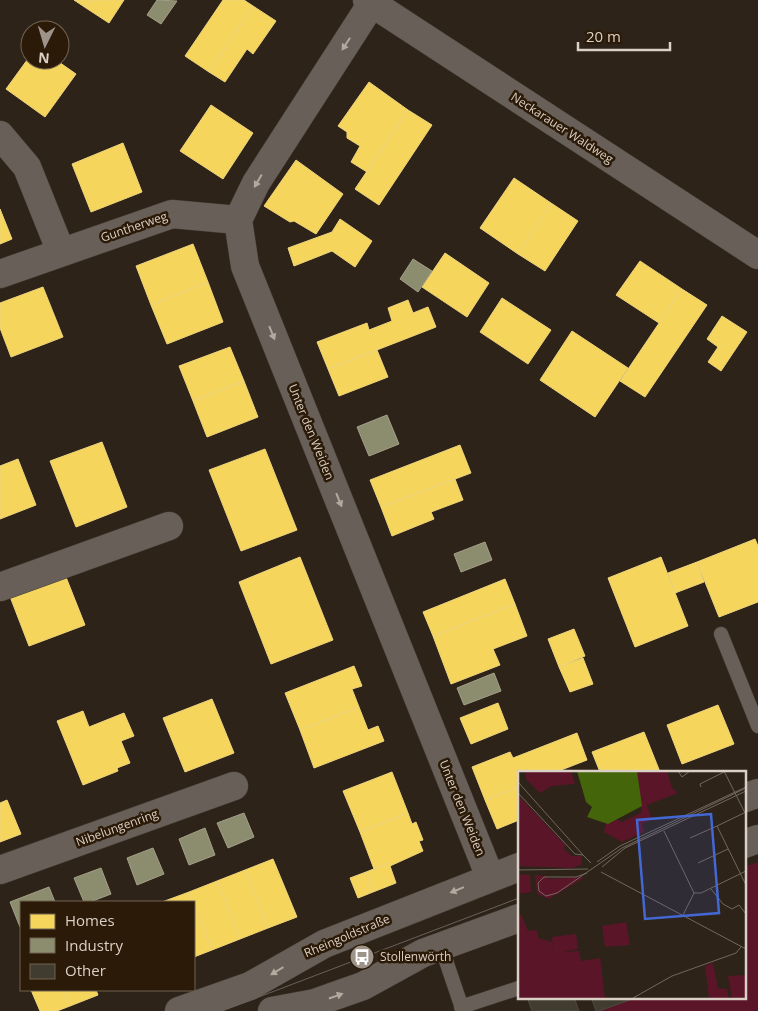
<svg xmlns="http://www.w3.org/2000/svg" width="758" height="1011" font-family="'Open Sans',sans-serif">
  <rect width="100%" height="100%" fill="#2d2319"/>
  <!-- green -->
  <path fill="#5b1529" d="M758,862v149h-159l39,-14h106v-130z"/>
  <!-- homes -->
  <path fill="#f6d55c" stroke="#eed47c" d="M74,0h17l-5,8z
    M91,0h33l-15,23 -23,-15z
    M223,0h21l9,6 -44,66 -24,-16z
    M253,6l23,15 -23,33 -6,-5 -22,33 -16,-10z
    M30,56v4h26l20,14 -31,43 -39,-28z
    M369,82l39,28 -41,62 -16,-10 9,-16 -13,-8v-6l-9,-6z
    M211,105l42,28 -30,46 -43,-28z
    M408,110l24,15 -53,80 -24,-16z
    M123,143l19,49 -51,20 -19,-48z
    M296,160l47,34 -27,40 -22,-13 -4,1 -26,-16z
    M514,178l37,25 -33,51 -38,-26z
    M551,203l27,18 -33,50 -27,-17z
    M0,209l12,30 -12,5z
    M340,219l32,22 -17,26 -23,-16 -38,15 -6,-18 44,-16z
    M193,244l15,38 -57,23 -15,-39z
    M445,253l44,30 -22,34 -45,-30z
    M640,261l42,28 -23,34 -43,-28z
    M208,282l15,40 -56,22 -16,-39z
    M43,287l20,50 -52,20 -11,-29v-25z
    M682,289l25,16 -62,92 -25,-16z
    M502,298l49,32 -23,34 -48,-32z
    M408,300l5,13 15,-6 8,20 -108,42 -11,-27 50,-19 2,7 23,-9 -4,-13z
    M722,316l25,16 -26,39 -13,-9 10,-15 -11,-8z
    M572,331l56,37 -33,49 -55,-37z
    M230,347l14,34 -51,20 -14,-35z
    M377,350l11,27 -49,19 -11,-27z
    M244,381l14,36 -51,20 -14,-36z
    M102,442l25,65 -51,20 -26,-66z
    M460,445l11,28 -90,34 -11,-27z
    M265,449l32,81 -56,21 -32,-81z
    M18,459l18,46 -36,14v-53z
    M455,479l8,21 -32,12 3,7 -42,17 -11,-29z
    M755,539l3,7v56l-39,15 -22,-55z
    M300,557l33,83 -62,24 -32,-82z
    M661,557l27,69 -53,21 -27,-69z
    M697,562l7,20 -29,11 -7,-20z
    M64,572l21,53 -56,21 -20,-52z
    M505,579l10,25 -82,32 -10,-24z
    M515,604l12,32 -34,13 7,16 -49,19 -18,-48z
    M574,629l11,27 -26,11 -11,-28z
    M583,658l10,26 -23,8 -11,-25z
    M354,666l8,20 -10,3 7,18 -59,23 -15,-37z
    M212,699l22,54 -49,19 -22,-54z
    M498,703l10,26 -37,15 -11,-26z
    M718,705l16,39 -52,20 -15,-39z
    M359,707l9,23 10,-4 6,15 -70,27 -14,-38z
    M83,711l6,16 35,-14 10,23 -13,5 9,22 -13,5 1,3 -35,14 -26,-64z
    M644,732l16,40h-60l-8,-20z
    M577,733l10,27 -31,12h-37v15l-34,13 -13,-33 38,-15 3,6z
    M392,772l16,41 -48,19 -17,-41z
    M519,787v33l-22,9 -12,-29z
    M7,800l14,34 -21,8v-39z
    M408,813l4,11 4,-2 7,18 -4,1 4,10 -33,15 -1,-3 -15,6 -14,-37z
    M273,859l24,58 -29,11 -23,-58z
    M389,863l7,20 -23,9 -7,-20z
    M245,870l23,58 -28,11 -23,-58z
    M366,872l7,20 -15,6 -8,-20z
    M217,881l23,58 -28,11 -23,-58z
    M189,892l4,10h-31z
    M194,905l18,45 -18,7z
    M31,990h33l6,16 -13,5h-17z
    M64,990h32l2,5 -28,11z"/>
  <!-- industry -->
  <path fill="#8c8c6e" stroke="#a4a088" d="M157,0l20,1 -16,23 -14,-9z
    M413,259l19,12 -14,21 -18,-13z
    M387,415l12,29 -30,12 -12,-29z
    M485,542l7,18 -31,12 -7,-18z
    M494,673l7,18 -37,14 -7,-17z
    M244,813l10,24 -26,11 -11,-25z
    M205,828l10,27 -26,10 -10,-26z
    M153,848l11,26 -27,11 -10,-27z
    M101,868l10,26 -21,8h-6l-10,-24z
    M49,887l6,15h-34l-1,25 -10,-25z"/>
  <!-- building -->
  <path fill="#413c30" stroke="#4e493f" d="M537,997h37l5,14h-47l-4,-11z
    M591,997h47l-39,14h-3z"/>
  <g fill="none" stroke-linecap="round" stroke-linejoin="round">
    <defs>
      <path id="lane" d="M721,634l37,92
        M441,946l22,65
        M461,1007l58,-19"/>
      <path id="street" d="M367,0l391,255
        M372,3l-116,180 -18,37 7,46 245,611
        M0,135l27,32 34,85
        M0,274l172,-60 66,6
        M0,587l169,-61
        M744,798l14,-5
        M744,844l14,-5
        M0,870l234,-84
        M179,1011l71,-25 74,-42 195,-77
        M272,1011l43,-8 28,-10 20,-7 60,-33 96,-35"/>
    </defs>
    <!-- lane casing -->
    <use href="#lane" stroke="#484038" stroke-width="15"/>
    <!-- street casing -->
    <use href="#street" stroke="#484038" stroke-width="29"/>
    <!-- lane -->
    <use href="#lane" stroke="#686058" stroke-width="14"/>
    <!-- street -->
    <use href="#street" stroke="#686058" stroke-width="28"/>
    <!-- tram -->
    <path stroke="#686059" stroke-width="1" d="M744,813l14,-5
      M222,1011l297,-113"/>
  </g>
  <!-- one-way arrows -->
  <defs><path id="oneway-solid" d="M-6-.8H1V-3.2L6.5 0L1 3.2V.8H-6Z" transform="scale(1.25)"/></defs>
  <g fill="#b3a99f">
    <use href="#oneway-solid" transform="translate(346 44) rotate(123)"/>
    <use href="#oneway-solid" transform="translate(258 181) rotate(120)"/>
    <use href="#oneway-solid" transform="translate(272 333) rotate(68)"/>
    <use href="#oneway-solid" transform="translate(339 500) rotate(68)"/>
    <use href="#oneway-solid" transform="translate(457 890) rotate(158)"/>
    <use href="#oneway-solid" transform="translate(277 971) rotate(149)"/>
    <use href="#oneway-solid" transform="translate(336 996) rotate(-19)"/>
  </g>
  <!-- icons -->
  <defs>
    <symbol id="bus-disc" viewBox="-11 -11 22 22"><circle r="9.5" fill="#9e9389" stroke="#2a1a07"/><path d="M-5-6H5V4H4V6H2V4H-2V6H-4V4H-5ZM-3.5-4V0h7V-4ZM-3.5 1.2v1.5H-2V1.2ZM2 1.2v1.5H3.5V1.2Z" fill="#fff"/></symbol>
  </defs>
  <g fill-rule="evenodd">
    <use href="#bus-disc" x="348" y="943" width="28" height="28"/>
  </g>
  <g text-anchor="middle" stroke-width="5" stroke-linejoin="round" paint-order="stroke">
    <!-- street labels -->
    <g font-size="12" fill="#dbd0c5" stroke="#2a1a07">
      <text transform="translate(562 128) rotate(33)" y="4">Neckarauer Waldweg</text>
      <text transform="translate(134 227) rotate(-19)" y="4">Guntherweg</text>
      <text transform="translate(311 432) rotate(68)" y="4">Unter den Weiden</text>
      <text transform="translate(462 808) rotate(68)" y="4">Unter den Weiden</text>
      <text transform="translate(117 828) rotate(-20)" y="4">Nibelungenring</text>
      <text transform="translate(347 936) rotate(-23)" y="4">Rheingoldstraße</text>
    </g>
    <!-- poi labels -->
    <g font-size="12" fill="#dbd0c5" stroke="#2a1a07" text-anchor="start">
      <text x="380" y="961">Stollenwörth</text>
    </g>
  </g>
  <!-- overview -->
  <g transform="translate(518 771)">
    <rect width="228" height="228" fill="#2d2319"/>
    <path d="M7,0h46l4,13 -23,2 -12,7 -14,-14zM119,0h30l5,17 6,5 -31,12 5,14 -10,5 2,8 -22,10 -18,-10 2,-8 9,-5 7,3 20,-10zM0,24l47,50 -1,4 8,7h10l-1,9 -10,3 -53,-2zM0,103l12,1 1,17 -13,2zM17,104l12,1v3l38,-2 -36,22 -12,-5zM3,143l7,17 9,-1 1,8 14,4 1,11 -1,-16 24,-3 2,15 -15,3 16,-1 2,10 19,-3 5,40h-87v-83zM108,151l4,23 -25,2 -3,-21zM195,192l5,25 9,1 2,9h-20l-4,-32zM227,204v23h-13l-4,-22z" fill="#5b1529"/>
    <path d="M59,0h60l5,35 -34,18 -21,-7 5,-10 -6,-5z" fill="#45650a"/>
    <path fill="none" stroke="#73685e" stroke-width="1" d="M160,0l4,6 8,-6M206,0l21,42M0,11l65,73M183,16l-1,-3 24,-12M0,22l57,61 8,1 8,8M228,41l-29,14 29,59M146,60l30,62 -11,22M172,67l27,-12M79,91l23,-16 126,-59M180,92l30,-14M84,96l23,-19 121,-57M0,99l70,-1M83,101l145,77M69,102l-11,4h-32l-6,6 1,8 7,5 11,-3 65,-45 124,-60M193,118l12,15 9,5 7,-4 7,9M176,122h7l45,-22M115,227l39,-22 64,-23 5,-6"/>
    <path fill="#4368d4" fill-opacity="0.15" stroke="#4368d4" stroke-width="2.5" d="M193,43l8,99 -74,6 -8,-99z"/>
    <rect width="228" height="228" fill="none" stroke="#dbd0c5" stroke-width="2.5"/>
  </g>
  <!-- legend -->
  <rect x="20" y="901" width="175" height="90" fill="#2a1a07" stroke="#716353"/>
  <rect x="30" y="914" width="25" height="15" fill="#f6d55c" stroke="#716353"/>
  <text x="65" y="926" font-size="15" fill="#dbd0c5">Homes</text>
  <rect x="30" y="938" width="25" height="15" fill="#8c8c6e" stroke="#716353"/>
  <text x="65" y="951" font-size="15" fill="#dbd0c5">Industry</text>
  <rect x="30" y="964" width="25" height="15" fill="#413c30" stroke="#716353"/>
  <text x="65" y="976" font-size="15" fill="#dbd0c5">Other</text>
  <!-- north arrow -->
  <g transform="translate(45 45) rotate(185)"><circle r="24" fill="#2a1a07" stroke="#716353"/>
  <path d="M0-4L9 19L0 12L-9 19Z" fill="#9e9389"/>
  <text y="-8" font-size="14" font-weight="bold" text-anchor="middle" fill="#dbd0c5">N</text>
  </g>
  <!-- scale -->
  <path d="M578 42v8h92v-8" fill="none" stroke="#dbd0c5" stroke-width="2.5"/>
  <text x="586" y="42" font-size="15" fill="#dbd0c5" stroke="#2a1a07" stroke-width="4" paint-order="stroke">20 m</text>
</svg>
